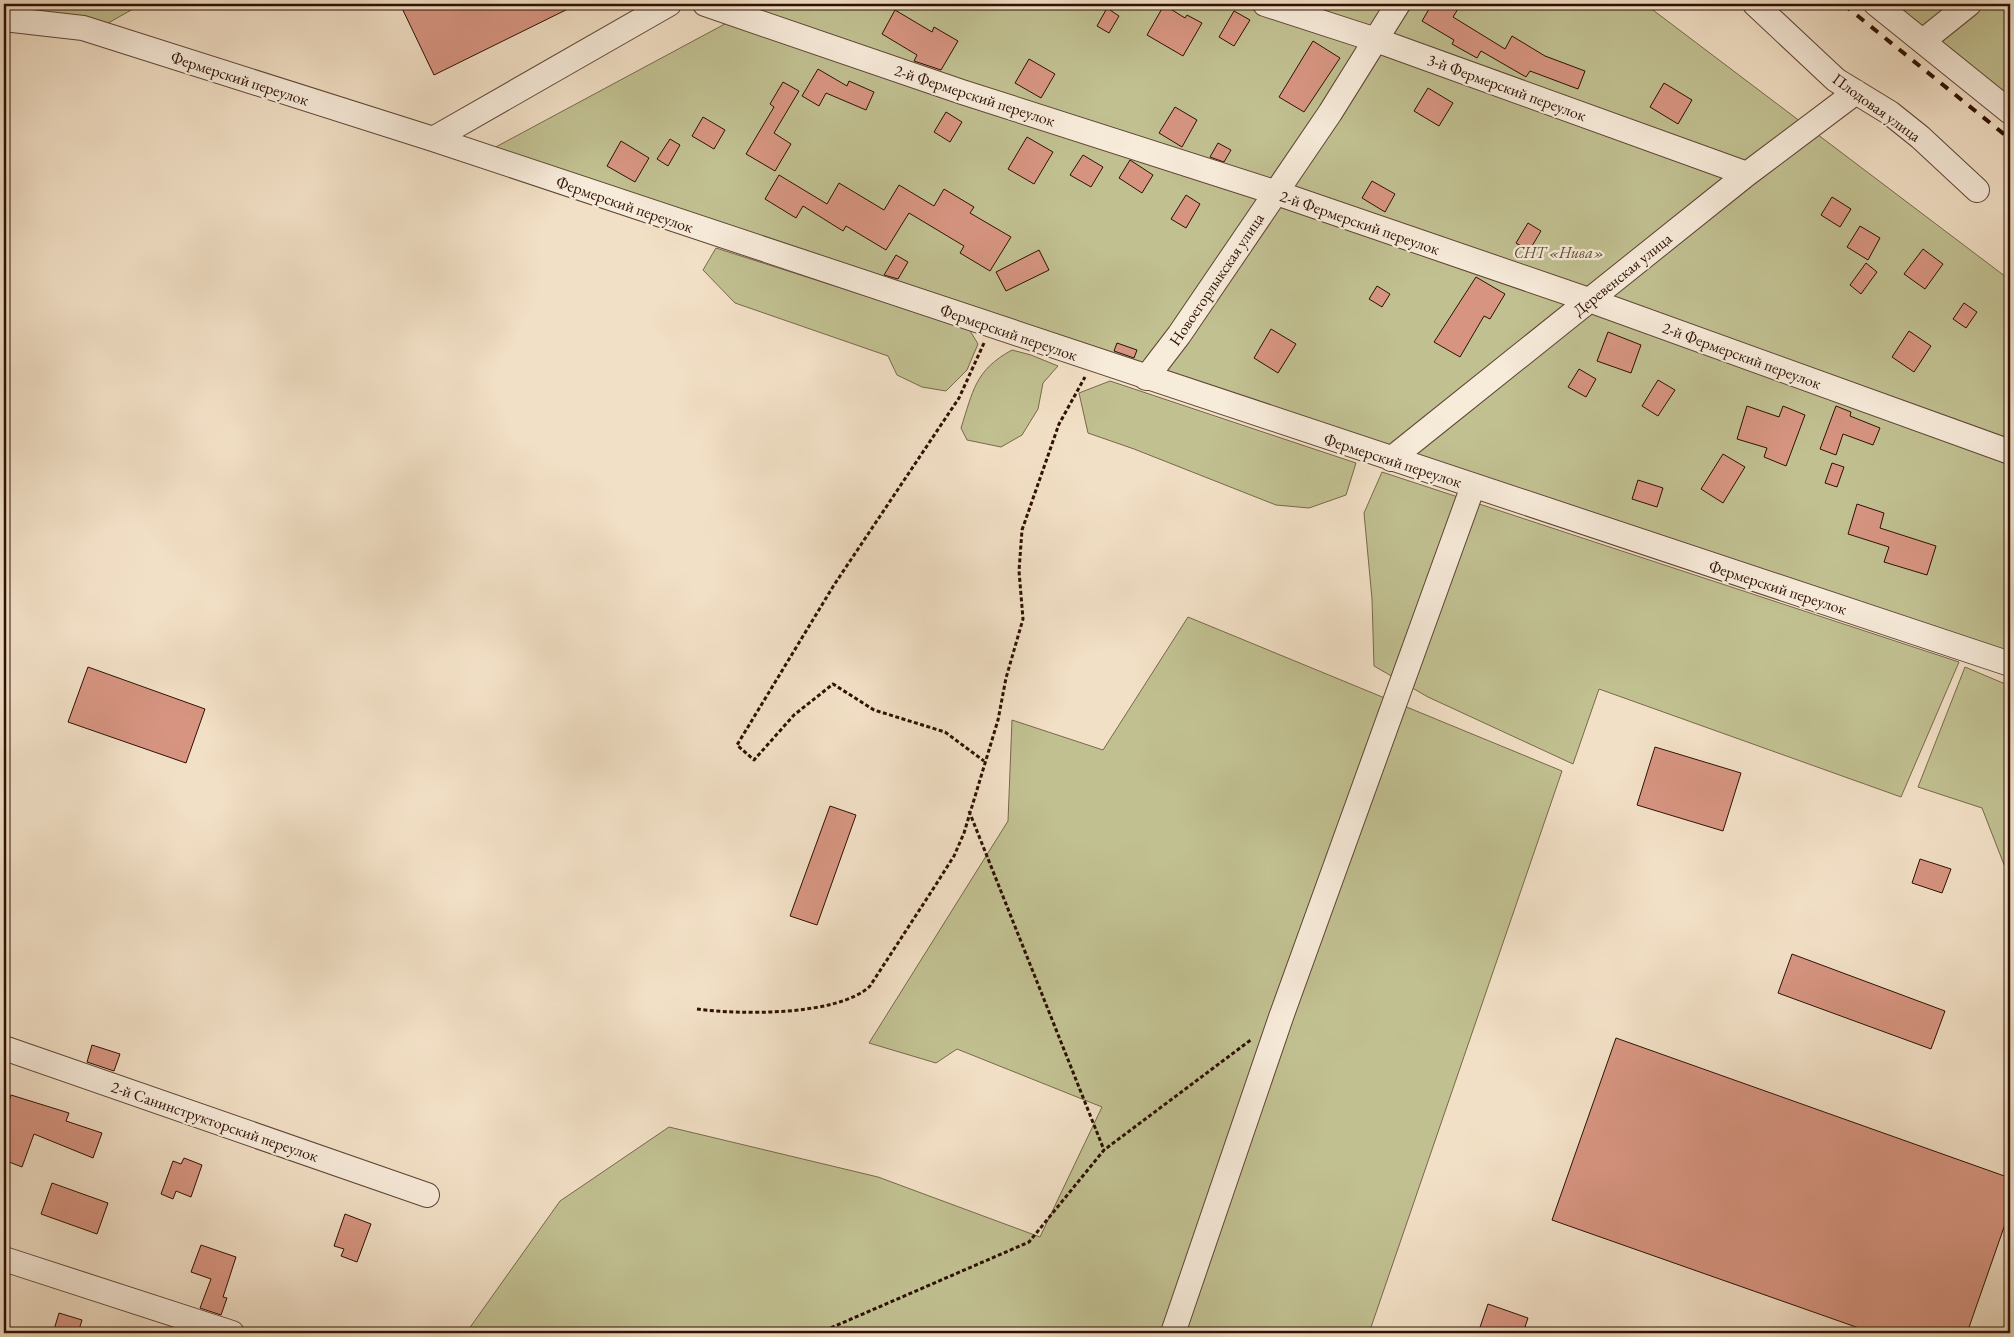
<svg xmlns="http://www.w3.org/2000/svg" width="2014" height="1337" font-family="'EB Garamond',serif">
  <rect width="100%" height="100%" fill="#f2e0c6"/>
  <filter id="stains"><feTurbulence type="fractalNoise" baseFrequency=".004" numOctaves="4"/><feColorMatrix values="0 0 0 0 .2 0 0 0 0 .09 0 0 0 0 .02 0 0 0 .5 -.17"/></filter>
  <radialGradient id="worn" r=".72"><stop offset=".6" stop-color="#630" stop-opacity="0"/><stop offset="1" stop-color="#630" stop-opacity=".3"/></radialGradient>
  <!-- green -->
  <path fill="#c1c091" stroke="#78684a" d="M4,4h138l-41,23 -97,-17z
    M762,4h883l365,276v383l-1531,-507z
    M1867,4h143v112z
    M716,248l253,81 9,15 -11,26 -21,21 -24,-4 -25,-12 -9,-19 -153,-53 -32,-33z
    M1012,350l19,5 27,11 -15,17 -5,26 -16,26 -21,12 -34,-7 -6,-12c12,-37 14,-58 51,-78z
    M1110,381l246,82 -10,32 -37,13 -33,-3 -142,-56 -46,-16 -9,-40z
    M1382,472l577,190 -58,135 -302,-108 -26,75 -145,-67 -54,-31 -2,-67 -8,-86z
    M1188,617l374,154 -193,562h-903l94,-132 109,-74 209,50 162,60 62,-130 -145,-58 -21,14 -67,-20 139,-222 4,-101 91,30z
    M1965,667l45,19v194l-28,-72 -64,-21z"/>
  <!-- building -->
  <path fill="#d79581" stroke="#2e1003" d="M400,4h178l-144,71z
    M1432,4h29l-8,13 52,32 7,-13 33,20 40,15 -7,18 -48,-18 -4,6 -45,-26 -4,7 -25,-14 2,-4 -32,-19z
    M1164,5l21,13 2,-3 15,8 -19,33 -36,-21z
    M1107,8l12,8 -10,17 -12,-7z
    M895,10l37,22 2,-5 24,14 -17,29 -27,-9 3,-6 -35,-21z
    M1234,11l16,9 -16,26 -15,-9z
    M1313,41l27,17 -36,54 -25,-15z
    M1029,59l26,15 -14,24 -26,-15z
    M818,69l29,17 2,-5 25,11 -8,18 -40,-17 -7,13 -17,-10z
    M783,82l16,9 -25,42 17,11 -16,27 -29,-17 28,-47 -4,-3z
    M1664,83l28,17 -14,24 -28,-17z
    M1428,88l25,15 -14,23 -25,-15z
    M1175,107l22,13 -15,27 -23,-14z
    M946,112l16,10 -12,20 -16,-10z
    M703,117l22,13 -11,19 -22,-13z
    M1027,137l26,15 -19,32 -26,-15z
    M670,139l10,6 -12,21 -11,-7z
    M621,141l28,17 -14,24 -28,-16z
    M1218,143l13,7 -7,12 -14,-5z
    M1083,155l20,12 -12,20 -21,-12z
    M1130,160l23,15 -11,18 -23,-15z
    M779,175l48,29 12,-21 45,27 15,-25 35,21 10,-17 30,18 -4,6 41,24 -21,34 -30,-18 4,-7 -55,-33 -23,37 -40,-24 -3,5 -40,-25 -7,12 -31,-19z
    M1372,181l23,13 -10,18 -23,-14z
    M1186,195l14,9 -14,24 -15,-9z
    M1832,197l19,12 -11,18 -19,-12z
    M1528,223l13,8 -12,20 -13,-8z
    M1860,226l20,12 -12,22 -21,-13z
    M1923,249l20,15 -18,25 -21,-15z
    M1039,250l10,20 -43,21 -10,-19z
    M896,255l12,7 -10,17 -14,-4z
    M1866,263l11,9 -16,22 -11,-9z
    M1476,277l29,17 -15,25 -6,-3 -24,41 -26,-15z
    M1377,286l13,8 -8,13 -13,-8z
    M1964,303l13,9 -11,16 -13,-9z
    M1271,329l25,15 -18,29 -24,-15z
    M1909,331l22,15 -17,26 -22,-15z
    M1608,332l33,13 -10,28 -34,-12z
    M1117,343l20,7 -3,8 -20,-7z
    M1579,369l17,10 -10,18 -18,-10z
    M1658,380l17,10 -17,26 -16,-10z
    M1747,406l32,11 4,-11 22,9 -19,51 -22,-9 3,-9 -30,-9z
    M1836,406l15,6 -1,4 30,12 -7,17 -30,-11 -7,21 -16,-6z
    M1723,454l22,13 -22,36 -22,-14z
    M1832,463l12,4 -7,20 -12,-4z
    M1638,480l25,8 -6,19 -25,-8z
    M1857,504l27,9 -4,15 56,18 -9,29 -43,-13 5,-15 -41,-13z
    M88,667l117,42 -19,54 -118,-41z
    M1655,747l86,26 -18,58 -86,-26z
    M830,806l26,9 -39,110 -27,-9z
    M1920,859l31,10 -9,24 -30,-10z
    M1792,954l153,57 -14,38 -153,-56z
    M1616,1038l394,140v32l-43,123h-94l-321,-113z
    M92,1045l28,9 -6,17 -27,-9z
    M11,1095l58,18 -3,8 36,12 -9,25 -59,-24 -12,33 -18,-7v-46z
    M184,1158l18,7 -11,32 -15,-6 -3,8 -12,-5 12,-33 8,3z
    M52,1183l56,20 -11,31 -56,-20z
    M345,1214l26,10 -14,38 -16,-6 3,-7 -10,-3z
    M201,1245l35,12 -13,40 4,1 -6,17 -21,-7 11,-29 -20,-7z
    M1488,1304l40,14 -5,15h-45z
    M59,1313l23,7 -4,13h-25z"/>
  <g fill="none" stroke-linecap="round" stroke-linejoin="round">
    <defs>
      <path id="minor" d="M705,4l257,88 312,100 315,108 421,152
        M1265,4l111,36 371,134
        M1755,4l81,76 54,33 30,24 57,53
        M1876,4l134,108
        M4,19l79,9 350,111 1577,525
        M1923,41l46,-37
        M433,139l236,-135
        M1146,378l33,-43 151,-222 68,-109
        M1391,459l356,-285 109,-82
        M4,1048l423,147
        M4,1259l228,74
        M1173,1333l108,-316 192,-531"/>
    </defs>
    <!-- minor casing -->
    <use href="#minor" stroke="#5f4434" stroke-width="26"/>
    <!-- path -->
    <path stroke="#2e1003" stroke-width="3" stroke-dasharray="4 2.5" stroke-linecap="butt" d="M984,343l-25,55 -125,187 -97,160 17,15 40,-45 39,-31 41,26 71,22 39,29
      M969,811l135,339
      M697,1009c42,6 142,7 173,-23l65,-100 19,-30 10,-23 34,-113 8,-42 17,-59 -4,-48 3,-41 37,-106 26,-47
      M819,1333l210,-91 75,-92 148,-111"/>
    <!-- minor -->
    <use href="#minor" stroke="#f7ebda" stroke-width="24"/>
    <!-- rail -->
    <path stroke="#2e1003" stroke-width="4" stroke-dasharray="9 9" stroke-linecap="butt" d="M1843,4l167,135"/>
  </g>
  <g text-anchor="middle" stroke-width="4.5" stroke-linejoin="round" paint-order="stroke">
    <!-- street labels -->
    <g font-size="16" fill="#2e1003" stroke="#f7ebda">
      <text transform="translate(240 78) rotate(18)" y="6">Фермерский переулок</text>
      <text transform="translate(1507 87) rotate(20)" y="6">3-й Фермерский переулок</text>
      <text transform="translate(975 95) rotate(18)" y="6">2-й Фермерский переулок</text>
      <text transform="translate(1877 107) rotate(36)" y="6">Плодовая улица</text>
      <text transform="translate(625 204) rotate(19)" y="6">Фермерский переулок</text>
      <text transform="translate(1360 222) rotate(19)" y="6">2-й Фермерский переулок</text>
      <text transform="translate(1622 274) rotate(-39)" y="6">Деревенская улица</text>
      <text transform="translate(1216 279) rotate(-56)" y="6">Новоегорлыкская улица</text>
      <text transform="translate(1009 332) rotate(19)" y="6">Фермерский переулок</text>
      <text transform="translate(1742 355) rotate(20)" y="6">2-й Фермерский переулок</text>
      <text transform="translate(1393 460) rotate(18)" y="6">Фермерский переулок</text>
      <text transform="translate(1778 587) rotate(18)" y="6">Фермерский переулок</text>
      <text transform="translate(215 1121) rotate(19)" y="6">2-й Санинструкторский переулок</text>
    </g>
    <!-- park labels -->
    <g font-size="16" font-style="italic" fill="#614e35" stroke="#f7ebda">
      <text x="1559" y="258">СНТ «Нива»</text>
    </g>
  </g>
  <!-- margin -->
  <rect width="2014" height="1337" fill="none" stroke="#f2e0c6" stroke-width="20"/>
  <rect x="5" y="5" width="2004" height="1327" fill="none" stroke="#2e1003" stroke-width="2.5"/>
  <rect x="10" y="10" width="1994" height="1317" fill="none" stroke="#2e1003"/>
  <rect width="100%" height="100%" filter="url(#stains)"/>
  <rect width="100%" height="100%" fill="url(#worn)"/>
</svg>
